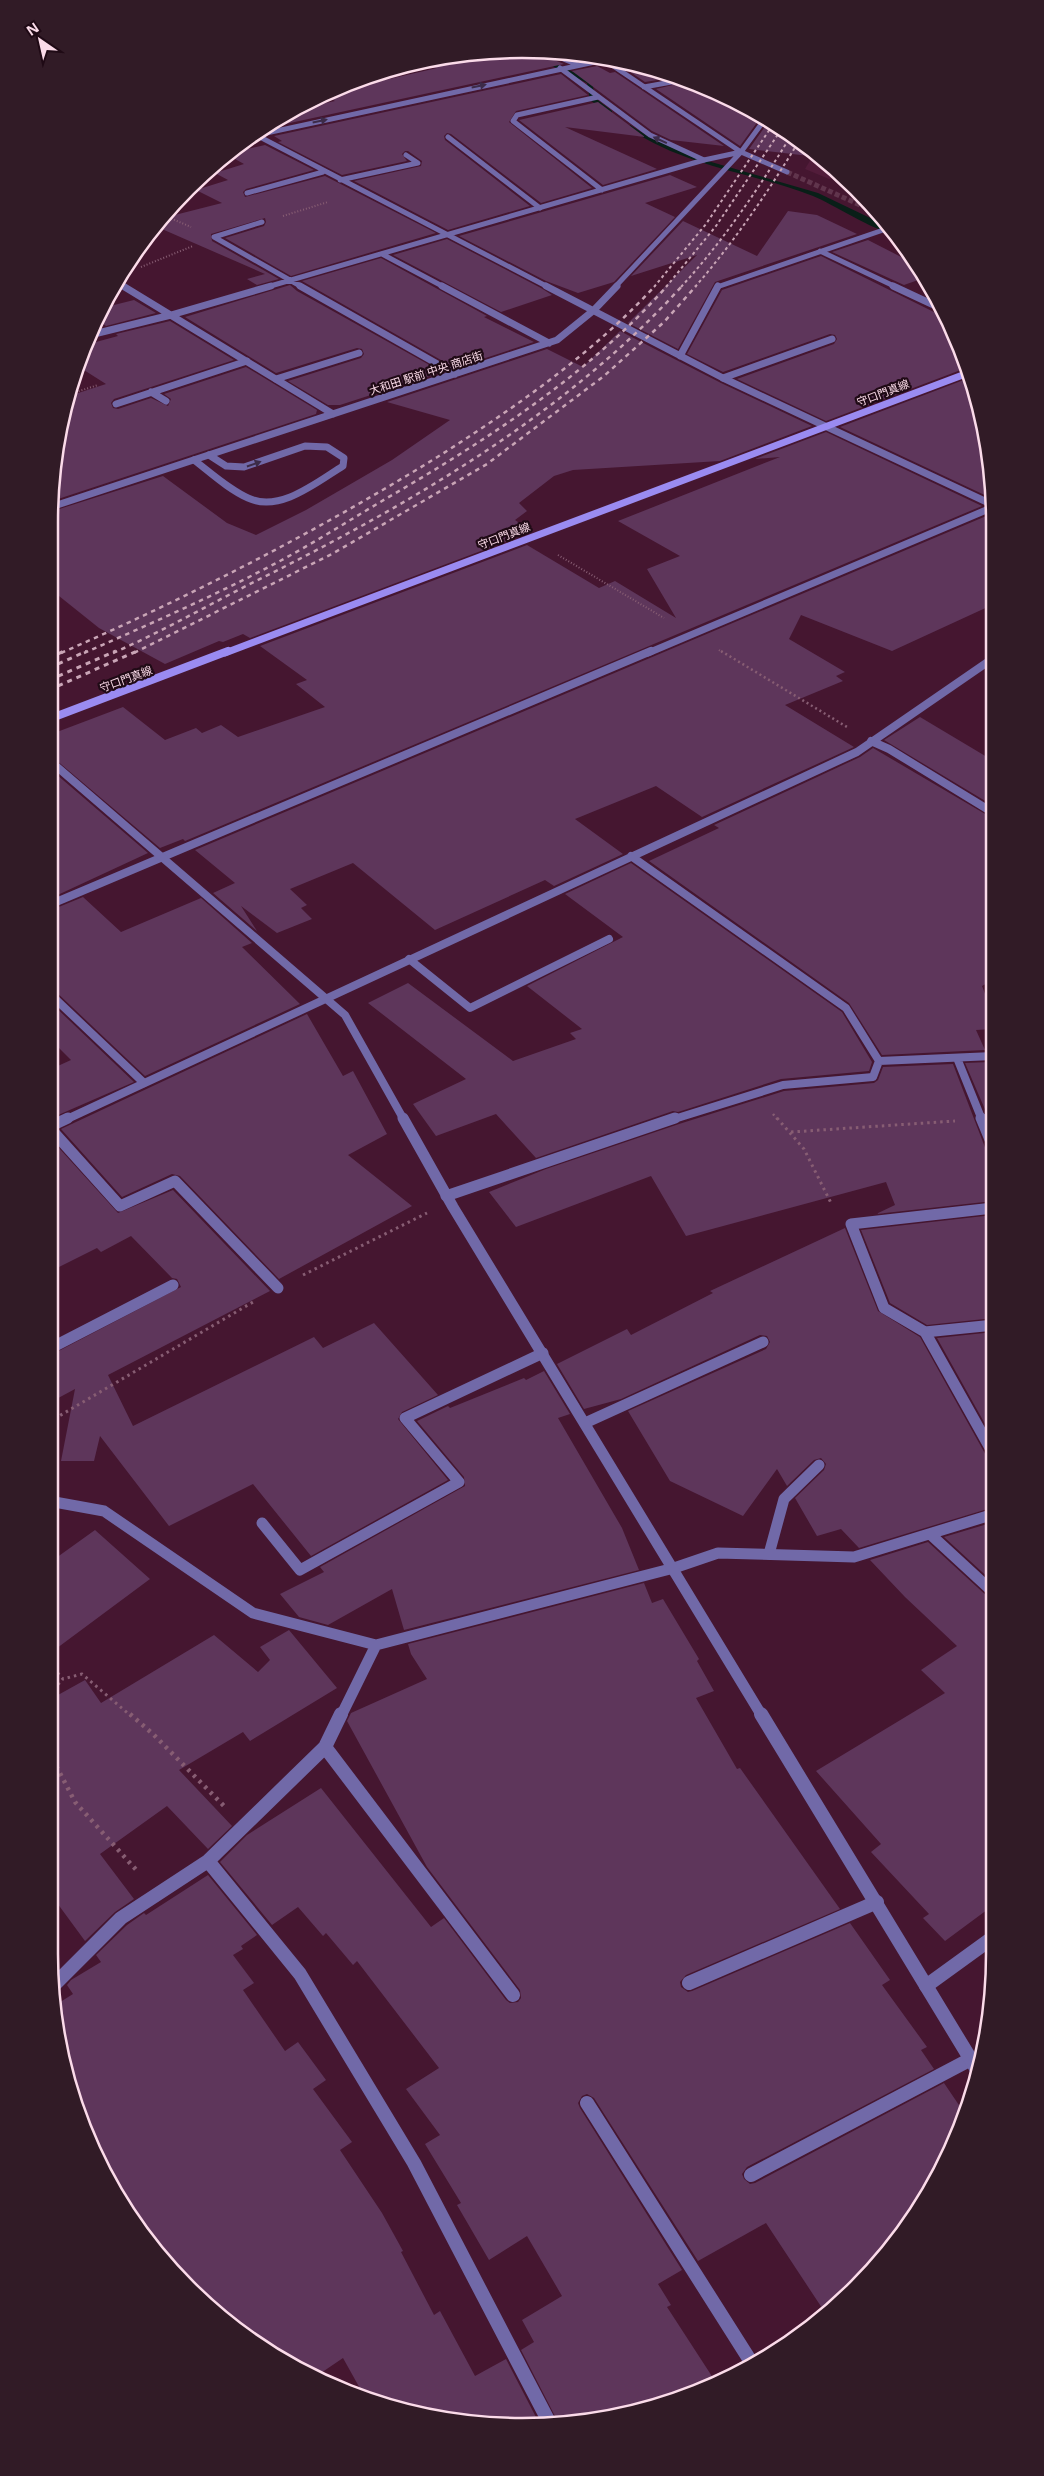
<svg xmlns="http://www.w3.org/2000/svg" width="1044" height="2476" font-family="'Open Sans','Noto Sans JP',sans-serif">
  <rect width="100%" height="100%" fill="#451630"/>
  <!-- built -->
  <path fill="#521c3a" d="M814,154l26,22 -11,3 -24,-10z"/>
  <g fill="none" stroke-linecap="round" stroke-linejoin="round">
    <!-- stream -->
    <path fill="#091f18" fill-rule="evenodd" d="M540,58h4l48,23 3,17 17,13v2h-4l-18,-13 -3,-17 -47,-23z
      M630,125l21,13 43,19 124,36 71,34 3,6c-18,-2 -59,-29 -79,-37 -65,-25 -125,-28 -185,-68z"/>
  </g>
  <!-- building -->
  <path fill="#5e365b" d="M491,50l49,1 2,4 22,9 -302,65 30,-19 43,-9 -11,-7 113,-26 -11,-1v-7z
    M597,66l13,7 5,-1 109,74 -53,-6 -19,-9 -80,-60z
    M642,66l28,12 -25,4 -19,-13z
    M561,74l27,21 -72,16 -7,11 83,66 -51,15 -90,-69 -4,-1 -3,3 1,4 85,66 -82,24 -94,-49 67,-15 1,-5 -14,-10h-3l-3,3 5,7 -65,14 -64,-33 4,-1 -8,-5z
    M681,83l70,29 10,5 -21,29 -84,-57z
    M598,102l47,35 -80,-10 92,42 -54,16 -84,-65z
    M769,121l16,7 33,29 -69,-8z
    M265,145l49,25 -68,19 -3,3 2,5 80,-21 111,57 -145,43 -66,-38 39,-12 2,-4 -1,-4 -54,16 1,7 67,38 -22,6 -10,-6 18,-5 -110,-48 4,-7 63,-16 -26,-13 32,-10 -13,-7 29,-9 -18,-10z
    M670,175l27,12 -52,16 30,14 -61,65 -36,11 -32,-12 -87,-45z
    M788,211l29,4 40,19 -142,48 -37,67 -50,-26 69,-68 -66,21 52,-55 74,35z
    M447,239l94,49 11,7 -51,17 -108,-57z
    M868,240l41,21 12,18 -17,6 -72,-33z
    M821,256l123,61 15,24 7,27 -140,53 -89,-42 97,-35 3,-5 -2,-4 -5,-1 -107,38 -36,-18 35,-64z
    M381,258l106,58 -3,1 50,25 -79,26 -153,-87z
    M290,285l7,6 145,81 -102,33h-12l-40,-24 73,-23 3,-4 -2,-5 -5,-1 -81,25 -91,-56z
    M134,300l22,13 -50,13 -9,-7 5,-11z
    M170,321l64,39 -120,39 -3,4 2,5 5,1 33,-11 17,8 3,-7 -7,-5 82,-27 71,43 -1,4 -264,87 17,-105 37,-12 -30,-19 9,-20 33,-9 -2,-2z
    M620,331l101,52 91,43 -92,35 -147,9 -19,6 -35,27 8,8 -12,9 12,8 -17,7 5,3 -265,100 -7,-4 -20,8 -4,-1 -54,23 -66,-36 -50,-40 1,-76 113,-36 64,47 29,12 50,-25 86,-50 58,-40 -63,-18 160,-53 36,18z
    M969,378l22,82v38l-151,-71z
    M826,432l156,74 -797,335 -2,-2 -23,9 -111,-94v-19l74,-28 42,33 31,-12 6,5 19,-8 17,12 87,-30 -29,-23 11,-4 -47,-34 267,-101 72,43 16,-7 61,37 -29,-49 33,-13 -62,-35 162,-64 -25,2z
    M991,514l1,91 -100,46 -91,-36 -12,24 56,33 -9,4 7,5 -58,24 69,42 -152,70 -46,-31 -81,33 48,35 -69,32 -9,-6 -110,50 -82,-67 -63,26 17,16 -6,3 11,11 -35,14 -36,-27 16,25 -44,-38 22,-10 -40,-33z
    M920,717l72,43v45l-108,-65z
    M873,748l119,70 1,162 -11,6 11,28v15l-17,1 9,20 -103,5 -33,-52 -200,-142 70,-33 -5,-3 146,-68z
    M49,768l99,85 -99,46z
    M631,863l211,149 30,50 -3,9 -88,8 -103,33 -5,-1 -137,47 -40,-44 -60,22 -23,-32 53,-25 -98,-76 40,-20 105,78 63,-22 -6,-6 12,-4 -55,-43 96,-49 -58,-43z
    M83,897l38,35 80,-34 51,45 -10,4 58,57 -155,72 -92,-87 -4,-2v-76z
    M49,1001l85,81 -85,37v-49l22,-10 -22,-22z
    M307,1014l36,62 10,-5 34,63 -39,21 64,51 -133,73 -99,-103 -8,-2 -50,23 -61,-68z
    M990,1062l3,6v60l-28,-65z
    M953,1064l33,86 7,4v47l-117,13 19,-9 -9,-23 -200,54 -35,-60 -135,51 -27,-35 57,-23 133,-45 105,-33 90,-8 4,-3 5,-13z
    M49,1137l69,76 55,-23 97,101 -162,84 25,51 181,-89 9,11 51,-25 64,72 -36,17 -4,7 50,61 -137,76 -58,-72 -84,42 -69,-90 -6,25h-33l14,-72 -26,14v-47l132,-69 -4,-8 -5,-1 -41,-42 -30,16 -4,-4 -48,24z
    M993,1215l1,103 -67,7 -37,-22 -29,-73z
    M845,1228l33,83 42,26 68,122 6,3v45l-135,41 -18,-19 -24,7 -22,-38 29,-28 2,-6 -5,-6 -7,2 -27,26 -10,-17 -34,47 -73,-35 -42,-70 138,-62 4,-7 -3,-6 -7,-1 -139,64 -37,10 -27,-45 70,-35 4,6 82,-42 -3,-2z
    M994,1332v108l-57,-102z
    M544,1371l26,43 -12,4 64,110 17,42 -235,60 -12,-41 -64,36 -29,-8 -19,-23 44,-22 -4,-5 145,-81 -1,-9 -47,-56 31,-15 2,2 74,-30 2,2z
    M994,1522v61l-50,-46z
    M95,1530l55,49 -101,75v-91z
    M928,1542l61,56 5,2 1,304 -50,37 -22,-23 6,-4 -58,-62 10,-8 -65,-73 129,-78 -24,-23 36,-24 -52,-49 -35,-37z
    M644,1583l8,20 11,-4 36,60 -2,2 17,30 -18,7 41,71 3,-1 100,141 -154,66 -6,7 1,5 7,5 4,-1 158,-68 40,57 -8,5 45,62 -6,3 13,19 -187,98 -5,7 2,5 6,5 5,-1 189,-100 19,28v8l-65,123 -74,69 -58,-88 -68,38 -104,-163 -7,-4 -5,2 -4,7 2,5 102,162 -24,14 13,21 -4,2 50,77 -14,7 -88,27 -58,2 -36,-70 13,-8 -12,-22 40,-24 -35,-60 -38,24 -32,-55 4,-2 -36,-59 15,-9 -34,-46 33,-21 -82,-107 -4,4 -27,-32 -3,3 -25,-29 -26,18 -52,-63 27,-27 74,-47 110,139 13,-9 62,82 4,3 8,-1 3,-4 -1,-8 -93,-123 -80,-146 4,-8 76,-34 -16,-25 -3,-10z
    M289,1630l48,58 -87,53 -7,-9 -64,38 53,56 -24,23 -41,-43 -67,48 34,45 -19,13 -30,29 -36,-49v-192l36,-20 16,23 113,-68 44,37 12,-12 -10,-13z
    M208,1875l49,60 -16,11 2,3 -10,6 21,28 -11,7 42,61 13,-9 28,38 -13,9 39,53 -12,8 42,63 21,38 -2,1 33,63 6,-4 35,65 31,-17 32,62 -78,2 -93,-22 -24,-43 -28,19 -29,-13 -120,-98 -20,-28 3,-2 -76,-136 -16,-96 16,-10 -6,-9 4,-5 30,-18 -5,-7 31,-30 17,-12 2,2z"/>
  <g fill="none" stroke-linecap="round" stroke-linejoin="round">
    <!-- minor-tunnel -->
    <path stroke="#60344c" stroke-width="5" stroke-dasharray="5 2.5" stroke-linecap="butt" d="M787,172l93,42"/>
    <!-- path-far3 -->
    <path stroke="#875d73" stroke-width="2" stroke-dasharray="1 2" stroke-linecap="butt" d="M163,215l28,12
      M283,216l45,-14
      M141,267l52,-21
      M70,394l28,-9
      M558,555l106,63
      M719,650l4,3"/>
    <!-- path-far2 -->
    <path stroke="#875d73" stroke-width="2.5" stroke-dasharray="2 3" stroke-linecap="butt" d="M721,651l126,76
      M773,1114l5,6"/>
    <!-- path-far1 -->
    <path stroke="#875d73" stroke-width="3" stroke-dasharray="2.5 4" stroke-linecap="butt" d="M777,1118l27,31 28,56
      M791,1132l164,-11
      M303,1275l124,-62
      M49,1422l204,-120
      M49,1663l14,16 19,-5 49,42
      M49,1694l14,-15"/>
    <!-- path -->
    <path stroke="#875d73" stroke-width="4.5" stroke-dasharray="3 5" stroke-linecap="butt" d="M130,1714l24,21 70,71
      M49,1752l26,50 64,71"/>
    <!-- service-far4 -->
    <path stroke="#7169a8" stroke-width="5" d="M560,68l90,67 54,25
      M448,137l92,71"/>
    <!-- service-far3 -->
    <path stroke="#7169a8" stroke-width="7" d="M723,378l109,-39
      M276,379l83,-26
      M151,392l15,9
      M116,404l131,-43
      M194,460c17,13 34,29 54,38 32,15 69,-16 95,-32l1,-8 -17,-11 -22,-1 -61,21 -18,-1 -17,-11"/>
    <!-- service-far2 -->
    <path stroke="#7169a8" stroke-width="8" d="M409,959l61,49 139,-69
      M49,993l95,90"/>
    <!-- service-far1 -->
    <path stroke="#7169a8" stroke-width="11" d="M49,1349l124,-64
      M769,1554l15,-55 35,-34"/>
    <!-- service -->
    <path stroke="#7169a8" stroke-width="14" d="M689,1983l188,-81
      M751,2175l220,-116"/>
    <!-- minor-far4 -->
    <path stroke="#7169a8" stroke-width="5" d="M544,51l34,14
      M600,57l141,95
      M644,87l33,-6 4,-4
      M598,97l-81,18 -4,6 89,69
      M765,119l-24,33 46,20
      M256,135l292,152
      M253,136l351,-76
      M340,180l78,-17 -12,-8
      M247,193l76,-21
      M262,222l-48,15 88,50
      M820,251l76,36
      M382,254l62,33
      M115,281l10,6
      M267,287l437,-127 37,-8
      M615,287l126,-135
      M717,287l172,-59"/>
    <!-- minor-far3 -->
    <path stroke="#7169a8" stroke-width="7" d="M123,286l210,128
      M300,286l155,88
      M442,286l107,57
      M546,286l177,92 268,126
      M893,286l45,21
      M90,335l81,-20 100,-29
      M680,356l38,-70
      M51,507l506,-167 37,-30 23,-24
      M648,653l343,-145"/>
    <!-- minor-far2 -->
    <path stroke="#7169a8" stroke-width="8" d="M871,741l18,8 103,63
      M631,856l215,152 33,53 -6,16 -90,8 -112,35
      M49,905l602,-254
      M957,1058l25,62
      M879,1061l114,-5
      M65,1120l792,-368 135,-93"/>
    <!-- minor-far1 -->
    <path stroke="#7169a8" stroke-width="11" d="M981,1118l12,29
      M49,1127l19,-9
      M49,1127l71,79 55,-25 103,107
      M446,1196l229,-78
      M993,1208l-142,16 33,84 41,24 69,123
      M925,1332l69,-7
      M585,1423l178,-81
      M49,1501l55,10 149,102 123,32 298,-77 44,-15 136,4 140,-43
      M262,1523l38,47 159,-88 -54,-64 138,-65
      M930,1534l64,59
      M341,1716l35,-71"/>
    <!-- minor -->
    <path stroke="#7169a8" stroke-width="14" d="M325,1747l188,248
      M208,1861l92,113 114,189 134,257
      M54,1985l67,-67 87,-57 117,-114 16,-33
      M926,1986l69,-50
      M587,2103l166,262"/>
    <!-- tertiary-far2 -->
    <path stroke="#7169a8" stroke-width="8" d="M49,760l296,255 59,105"/>
    <!-- tertiary-far1 -->
    <path stroke="#7169a8" stroke-width="11" d="M403,1118l50,89 309,509"/>
    <!-- tertiary -->
    <path stroke="#7169a8" stroke-width="14" d="M761,1714l215,354"/>
    <!-- secondary-far1 -->
    <path stroke="#9a8bf1" stroke-width="7" d="M225,653l743,-280"/>
    <!-- secondary -->
    <path stroke="#9a8bf1" stroke-width="8" d="M49,719l179,-68"/>
    <!-- rail-far2 -->
    <path stroke="#c9a5b6" stroke-width="2" stroke-dasharray="3 3" stroke-linecap="butt" d="M654,287l52,-63 68,-101
      M666,287l50,-61 67,-99
      M681,287c43,-47 78,-99 111,-153
      M695,287c39,-45 73,-95 104,-146"/>
    <!-- rail-far1 -->
    <path stroke="#c9a5b6" stroke-width="2.5" stroke-dasharray="4.5 4.5" stroke-linecap="butt" d="M61,653c130,-57 257,-122 378,-197 77,-49 154,-103 216,-170
      M84,653c66,-29 132,-58 196,-92 39,-21 76,-45 114,-67 99,-58 197,-122 273,-208
      M113,653c46,-20 90,-45 135,-68 157,-78 315,-168 434,-299
      M134,653l198,-99 155,-90 117,-88 60,-54 32,-36"/>
    <!-- rail -->
    <path stroke="#c9a5b6" stroke-width="3" stroke-dasharray="5 5" stroke-linecap="butt" d="M49,658l15,-7
      M49,668l38,-17
      M49,680l67,-29
      M49,690l88,-39"/>
  </g>
  <!-- one-way arrows -->
  <defs><path id="oneway-solid" d="M-6-.8H1V-3.2L6.5 0L1 3.2V.8H-6Z" transform="scale(1.25)"/></defs>
  <g fill="#3c2b48">
    <use href="#oneway-solid" transform="translate(479 86) rotate(-12)"/>
    <use href="#oneway-solid" transform="translate(320 121) rotate(-12)"/>
    <use href="#oneway-solid" transform="translate(660 140) rotate(-156)"/>
    <use href="#oneway-solid" transform="translate(254 464) rotate(-19)"/>
  </g>
  <g text-anchor="middle" stroke-width="4.5" stroke-linejoin="round" paint-order="stroke">
    <!-- far-street labels -->
    <g font-size="11" fill="#fbdbe9" stroke="#1f0a15">
      <text transform="translate(426 373) rotate(-18)" y="4">大和田 駅前 中央 商店街</text>
      <text transform="translate(883 393) rotate(-21)" y="4">守口門真線</text>
      <text transform="translate(504 536) rotate(-21)" y="4">守口門真線</text>
      <text transform="translate(126 679) rotate(-20)" y="4">守口門真線</text>
    </g>
  </g>
  <!-- crop -->
  <path d="M0 0H1044V2476H0ZM522 58H522A464 464 0 0 1 986 522V1954A464 464 0 0 1 522 2418H522A464 464 0 0 1 58 1954V522A464 464 0 0 1 522 58Z" fill="#311b26" fill-rule="evenodd"/>
  <path fill="none" stroke="#fbdbe9" stroke-width="2.5" d="M522 58H522A464 464 0 0 1 986 522V1954A464 464 0 0 1 522 2418H522A464 464 0 0 1 58 1954V522A464 464 0 0 1 522 58Z"/>
  <!-- north arrow -->
  <g transform="translate(40 40) rotate(326)" stroke="#1f0a15" stroke-width="4" paint-order="stroke">
  <path d="M0-4L9 19L0 12L-9 19Z" fill="#fbdbe9"/>
  <text y="-8" font-size="14" font-weight="bold" text-anchor="middle" fill="#fbdbe9">N</text>
  </g>
</svg>
